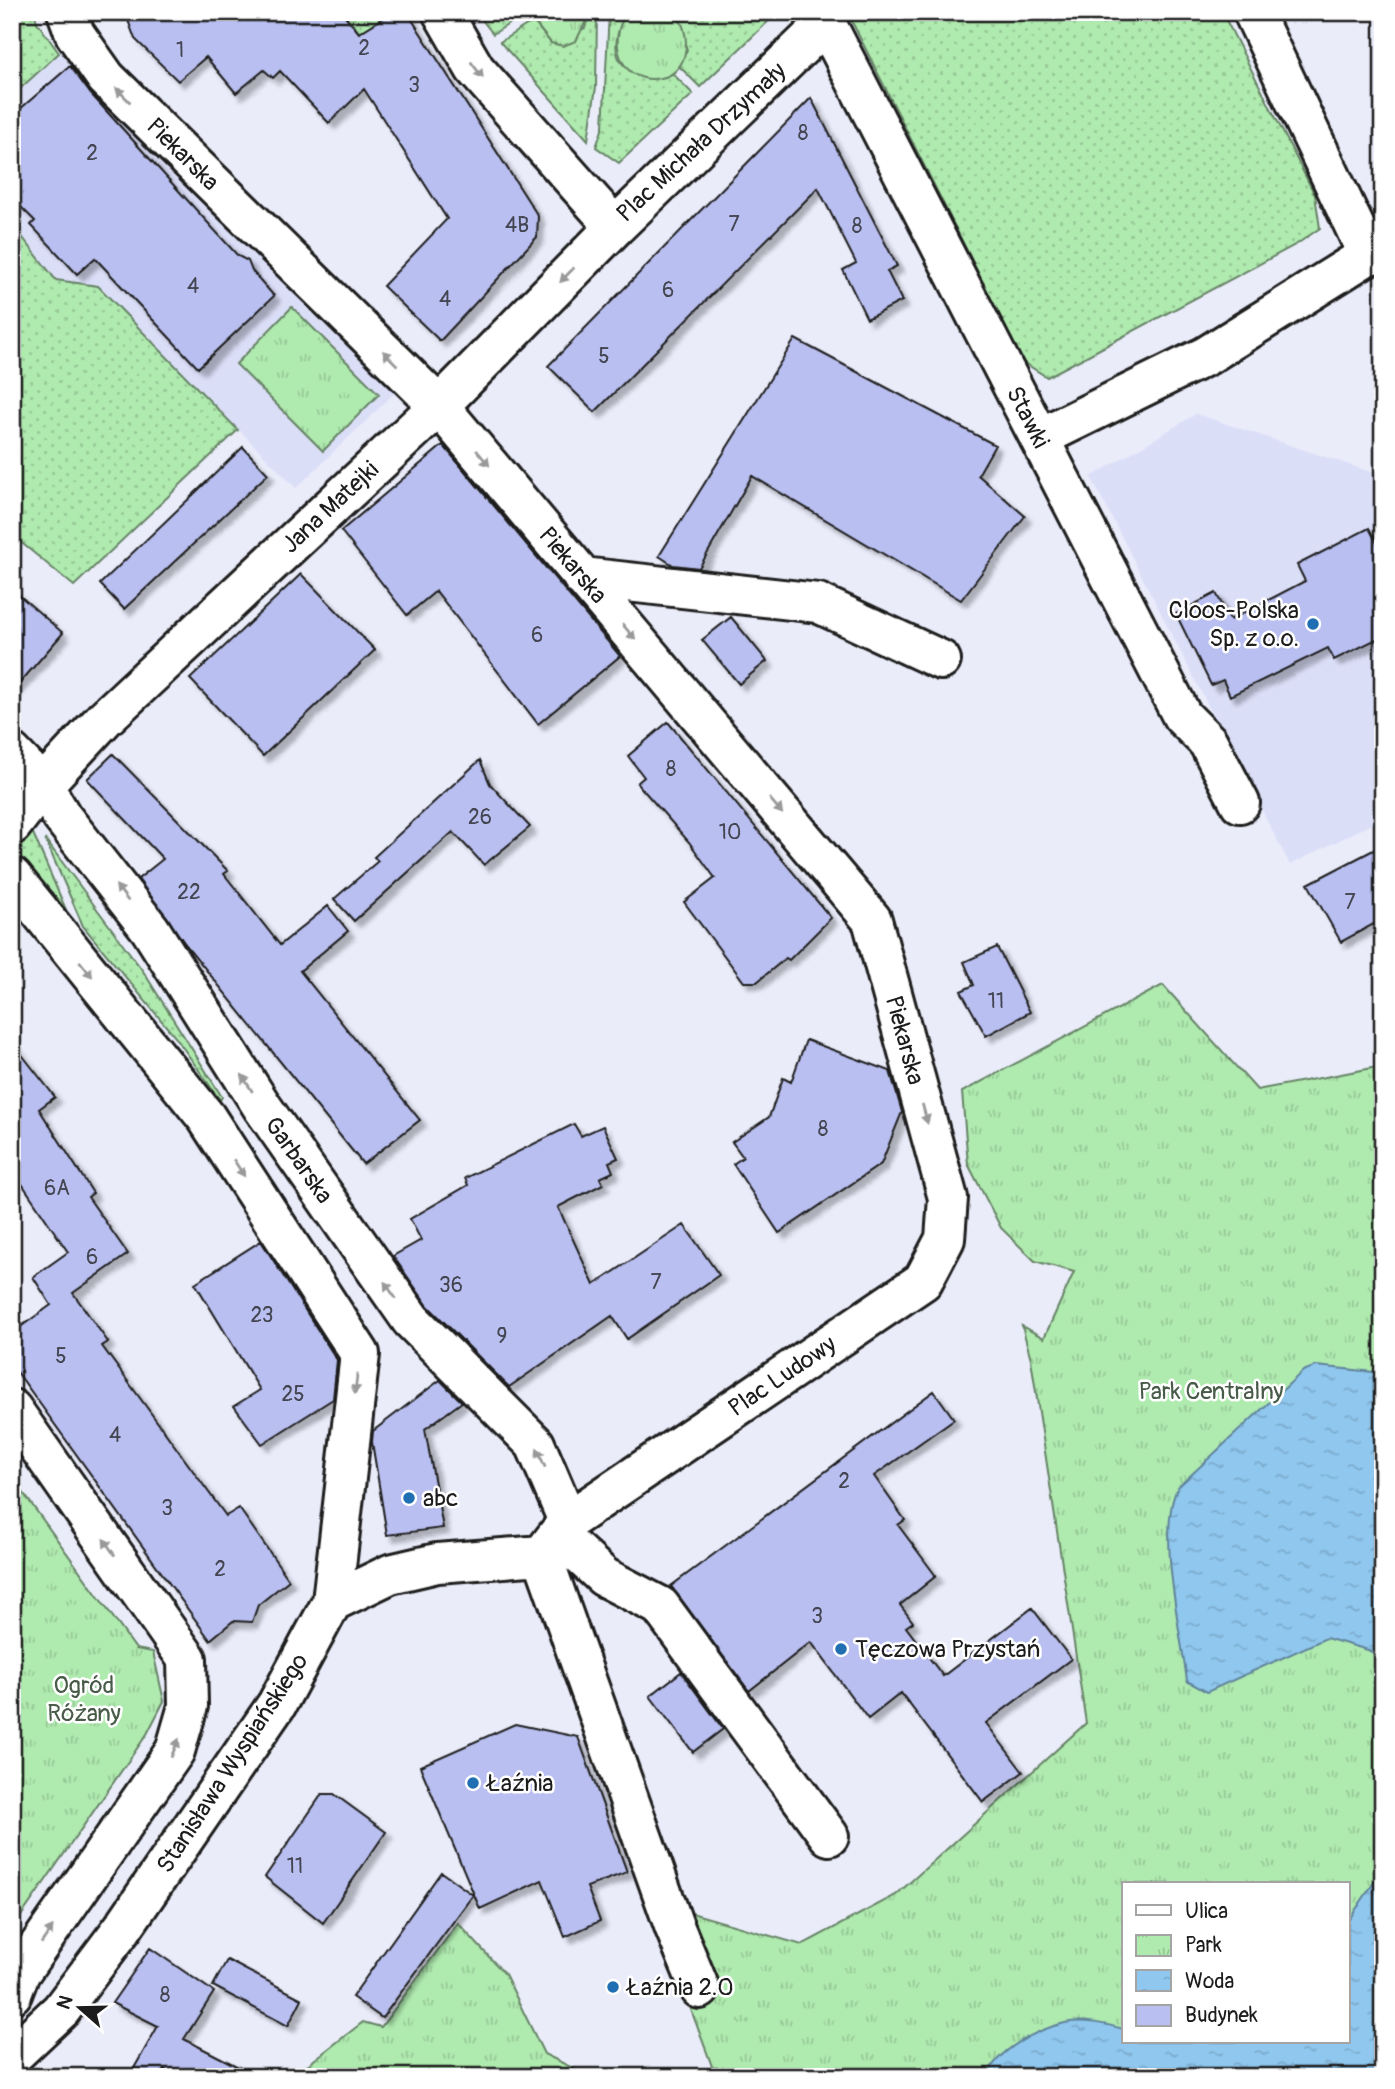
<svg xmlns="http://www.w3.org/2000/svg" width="1395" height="2089" font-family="Pangolin,sans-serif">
  <defs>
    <pattern id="grass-dots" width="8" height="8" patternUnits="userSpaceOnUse" patternTransform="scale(1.75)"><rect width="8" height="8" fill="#afeaaf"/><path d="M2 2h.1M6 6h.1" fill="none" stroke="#96c896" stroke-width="1.8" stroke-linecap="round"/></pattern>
    <pattern id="park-tufts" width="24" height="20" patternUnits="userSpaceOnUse" patternTransform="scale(1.75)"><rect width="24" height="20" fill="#afeaaf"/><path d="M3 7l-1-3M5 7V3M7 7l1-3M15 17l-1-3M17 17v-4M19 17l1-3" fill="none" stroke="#96c896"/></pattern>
    <pattern id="water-ripples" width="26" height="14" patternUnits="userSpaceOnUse" patternTransform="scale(1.75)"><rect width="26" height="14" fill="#8fc7ee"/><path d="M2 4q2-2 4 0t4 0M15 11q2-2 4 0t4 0" fill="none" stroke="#7baacc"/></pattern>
    <filter id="shadow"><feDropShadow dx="6" dy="6" stdDeviation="2" flood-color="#0004"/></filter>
  </defs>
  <rect width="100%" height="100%" fill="#eaecfa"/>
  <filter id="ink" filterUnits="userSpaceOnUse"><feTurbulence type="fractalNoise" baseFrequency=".0143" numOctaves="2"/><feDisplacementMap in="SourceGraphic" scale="14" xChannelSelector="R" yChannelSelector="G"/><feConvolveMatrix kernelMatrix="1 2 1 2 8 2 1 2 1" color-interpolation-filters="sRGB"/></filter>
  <g filter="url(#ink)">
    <!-- built -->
    <path fill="#dbdef7" d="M72,44l330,342 -106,102 -189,-193 -95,41v-240z
      M1196,414l187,62v342l-93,47 -199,-388z"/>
    <!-- grass -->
    <path fill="url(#grass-dots)" stroke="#668366" stroke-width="2" d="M12,12h22l3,10 22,31 -47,43z
      M342,12h51l-34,21z
      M476,12h50v1l-33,21z
      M590,12h7l-1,75 -8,53 -88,-98 33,-21 18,22 34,-15z
      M609,12h18c-7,11 -14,30 -9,44 7,19 38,25 54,17l21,21 -74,69 -23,-16 7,-20z
      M674,12h104l-78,75 -22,-22 9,-15z
      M847,12h375l93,183 5,33 -23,16 -250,133 -24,-15z
      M12,224l44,56 42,6 140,144 -164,156 -62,-51z
      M29,824l47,109 -58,-68c-8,-18 -2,-27 11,-41z
      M45,839l98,132 79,126 -2,3 -44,-62 -93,-112z"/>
    <!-- park -->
    <path fill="url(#park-tufts)" stroke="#668366" stroke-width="2" fill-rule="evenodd" d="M526,12h64v1l-14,28 -13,5 -12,-3z
      M627,12h47c19,19 16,61 -13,66 -39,8 -55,-35 -34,-66z
      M292,307l87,87 -56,57 -87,-87z
      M1163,985l94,105 126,-24v1011h-667l-59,-159 21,-9 124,36 94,-50 190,-172 -55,-364 -9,-33 22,12 30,-66 -39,-11 -34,-33 -33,-64 -6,-72zM1124,1884h224v158h-224z
      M12,1477l124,172 17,3 11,49 -17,33 -135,195z
      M458,1923l47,51 39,80 47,23h-299l71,-55 18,5z"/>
    <!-- water -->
    <path fill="url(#water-ripples)" stroke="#61839a" stroke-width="2" d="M1316,1366l67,7v285l-15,-8 -42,-12 -119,54 -20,-11c-6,-48 -31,-154 -9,-194l125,-116z
      M1383,1869v208h-396c9,-27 51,-48 78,-54 19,-4 40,1 59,6v13h224v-121z"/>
    <!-- building -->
    <path fill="#b9bff0" stroke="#1c1c1c" stroke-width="2" filter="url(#shadow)" d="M125,12h217l17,21 34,-21h14l131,204 -1,21 -97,104 -57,-55 64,-67 -83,-130 -35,34 -49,-52 -7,7 -9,-8 -28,23 -30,-36 -28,24 -43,-42z
      M70,66l20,27 148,163 10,5 4,10 22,25 -76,72 -103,-110 -18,16 -46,-49 4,-4 -23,-23v-82z
      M811,98l86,168 -10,5 15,30 -35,18 -24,-49 13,-7 -38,-75 -223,224 -47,-46z
      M795,339l200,106 -17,30 47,41 -64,84 -209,-124 -53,92 -26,-3 -14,-9z
      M443,445l177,211 -82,68 -102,-133 -29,24 -66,-84z
      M243,447l25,27 -144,135 -24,-25z
      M1369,528l14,26v82l-49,24 -6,-12 -98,48 -7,-16 -12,5 -35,-71 40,-21 14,27 75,-39 -8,-16z
      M301,574l74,76 -112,106 -73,-77z
      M12,589l51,44 -51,59z
      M731,617l36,44 -28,23 -37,-44z
      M668,722l163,196 -42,42 -3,-2 -29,24h-13l-60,-80 31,-24 -26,-36 -52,-59 7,-6 -16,-21z
      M113,754l115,117 -4,3 56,71 48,-39 20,25 -48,40 120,149 -57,44 -177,-219 -48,-66 25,-20 -76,-80z
      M480,760l10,24 40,43 -46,38 -31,-33 -99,89 -20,-22 44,-38 -4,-4z
      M1383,845v74l-42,23 -33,-58z
      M997,947l33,65 -44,24 -25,-45 13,-6 -10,-23z
      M806,1040l84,31 12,41 -21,52 -102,69 -46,-69 10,-7 -11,-15 37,-25 14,-39 8,4z
      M12,1042l43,55 -16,12 54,84 -5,4 40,57 -55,39 35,49 -6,4 124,170 13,-8 50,72 -31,25 -6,17 -19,-1 -23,19 -198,-275v-32l39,-28 -18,-28 35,-25 -56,-83z
      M574,1124l7,12 22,-10 15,32 -9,4 4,10 -13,6 3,6 -45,23 36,78 90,-60 35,50 -92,64 -15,-23 -103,71 -81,-81 -35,-50 28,-16 -11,-21 58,-34 -3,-7z
      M261,1241l76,119 -4,39 -71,45 -28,-38 26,-16 -65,-107z
      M440,1380l22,22 -37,27 18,99 -56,7 -15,-93 1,-11z
      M934,1391l20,28 -80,57 31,44 -7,5 38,51 -36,29 13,17 -7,5 37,49 89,-68 39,51 -85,64 37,49 -40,30 -82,-109 -33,26 -57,-77 -62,49 -78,-105z
      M681,1672l42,57 -30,23 -43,-56z
      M515,1724l63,13 49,135 -40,15 13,34 -35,16 -23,-57 -62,29 -60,-143z
      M322,1794h12l52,38 -63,91 -58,-46z
      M441,1872l32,23 -91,123 -30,-21z
      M150,1948l64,44 -30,47 74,38h-80l-14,-8 -5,8h-30l29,-51 -46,-23z
      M227,1960l75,39 -14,27 -75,-40z"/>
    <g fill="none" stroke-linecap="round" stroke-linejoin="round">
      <defs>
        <path id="minor" d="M442,12l33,57 140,158 211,-204 -6,-11
          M1253,12l115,243 15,-3
          M826,23l356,693 26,26 32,61
          M1039,438l167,-82 162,-101
          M582,577l236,26 123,57
          M12,753l31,32 19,32 88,112 113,179 148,212 124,124 33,77
          M12,825l31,-40 62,-67 334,-312 176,-179
          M12,877l194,240 154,237 -28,248
          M12,1409l175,250 1,47 -13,45 -155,222 -8,21
          M558,1535l46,42 56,29 169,230
          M542,1555l132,371 26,63
          M12,2056l49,-46 61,-81 155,-225 55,-102 58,-28 47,-11 105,-8 26,-34 355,-240 22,-42 3,-41 -76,-278 -433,-514 -333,-328 -31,-44 -8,-22"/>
      </defs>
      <!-- minor casing -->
      <use href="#minor" stroke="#1c1c1c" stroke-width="44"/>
      <!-- minor -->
      <use href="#minor" stroke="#fff" stroke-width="38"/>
    </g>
    <!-- one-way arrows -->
    <defs><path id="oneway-solid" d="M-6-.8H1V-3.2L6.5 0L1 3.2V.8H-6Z" transform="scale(1.75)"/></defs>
    <g fill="#999">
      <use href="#oneway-solid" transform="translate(477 70) rotate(53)"/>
      <use href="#oneway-solid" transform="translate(123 95) rotate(-135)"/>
      <use href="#oneway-solid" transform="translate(567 275) rotate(134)"/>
      <use href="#oneway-solid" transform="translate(390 358) rotate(-135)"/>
      <use href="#oneway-solid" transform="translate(483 458) rotate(50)"/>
      <use href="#oneway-solid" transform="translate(629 632) rotate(50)"/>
      <use href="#oneway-solid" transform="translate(776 806) rotate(50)"/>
      <use href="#oneway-solid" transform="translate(122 893) rotate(-128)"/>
      <use href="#oneway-solid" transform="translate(86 969) rotate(51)"/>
      <use href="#oneway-solid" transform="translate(247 1083) rotate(-122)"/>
      <use href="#oneway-solid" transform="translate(925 1114) rotate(75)"/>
      <use href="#oneway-solid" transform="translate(239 1168) rotate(57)"/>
      <use href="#oneway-solid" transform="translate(390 1290) rotate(-125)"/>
      <use href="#oneway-solid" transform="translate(356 1384) rotate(97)"/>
      <use href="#oneway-solid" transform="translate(541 1458) rotate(-114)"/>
      <use href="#oneway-solid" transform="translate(109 1547) rotate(-125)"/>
      <use href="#oneway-solid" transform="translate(175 1748) rotate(-67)"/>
      <use href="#oneway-solid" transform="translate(47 1935) rotate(-55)"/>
    </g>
  </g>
  <!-- markers -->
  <g fill="#1f6fb2" stroke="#fff" stroke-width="2.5">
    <circle cx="1313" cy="624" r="7"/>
    <circle cx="409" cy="1498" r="7"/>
    <circle cx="841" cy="1649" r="7"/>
    <circle cx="473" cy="1783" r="7"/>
    <circle cx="613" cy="1987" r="7"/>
  </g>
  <g text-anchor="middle" stroke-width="5" stroke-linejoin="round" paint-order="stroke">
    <!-- number labels -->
    <g font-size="21" fill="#434551">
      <text x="364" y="55">2</text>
      <text x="180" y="57">1</text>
      <text x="414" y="92">3</text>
      <text x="803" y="140">8</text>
      <text x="92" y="160">2</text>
      <text x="734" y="231">7</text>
      <text x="517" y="232">4B</text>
      <text x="857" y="233">8</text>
      <text x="193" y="293">4</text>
      <text x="668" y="297">6</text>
      <text x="445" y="306">4</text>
      <text x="604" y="363">5</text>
      <text x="537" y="642">6</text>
      <text x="671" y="776">8</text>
      <text x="480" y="824">26</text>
      <text x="730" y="839">10</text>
      <text x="189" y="899">22</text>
      <text x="1350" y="909">7</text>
      <text x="996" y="1008">11</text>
      <text x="823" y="1136">8</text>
      <text x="57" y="1195">6A</text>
      <text x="92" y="1264">6</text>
      <text x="656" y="1289">7</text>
      <text x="451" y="1292">36</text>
      <text x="262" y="1322">23</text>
      <text x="502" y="1343">9</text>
      <text x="61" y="1363">5</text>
      <text x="293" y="1401">25</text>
      <text x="115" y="1442">4</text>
      <text x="844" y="1488">2</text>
      <text x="167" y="1515">3</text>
      <text x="220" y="1576">2</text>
      <text x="817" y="1623">3</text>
      <text x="295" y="1873">11</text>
      <text x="165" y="2002">8</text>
    </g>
    <!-- street labels -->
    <g font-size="24" fill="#1c1c1c" stroke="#fff">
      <text transform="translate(701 142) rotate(-43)" y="8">Plac Michała Drzymały</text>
      <text transform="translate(183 154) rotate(45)" y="8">Piekarska</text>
      <text transform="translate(1028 417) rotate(63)" y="8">Stawki</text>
      <text transform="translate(330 507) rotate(-43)" y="8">Jana Matejki</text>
      <text transform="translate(573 565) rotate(50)" y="8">Piekarska</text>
      <text transform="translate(905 1040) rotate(75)" y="8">Piekarska</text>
      <text transform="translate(299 1160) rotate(55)" y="8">Garbarska</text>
      <text transform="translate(782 1376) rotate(-34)" y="8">Plac Ludowy</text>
      <text transform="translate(232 1763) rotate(-57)" y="8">Stanisława Wyspiańskiego</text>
    </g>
    <!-- poi labels -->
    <g font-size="24" fill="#1c1c1c" stroke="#fff" text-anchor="start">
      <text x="1299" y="618" text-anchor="end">Cloos-Polska<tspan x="1299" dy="28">Sp. z o.o.</tspan></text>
      <text x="423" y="1506">abc</text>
      <text x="855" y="1657">Tęczowa Przystań</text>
      <text x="487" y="1791">Łaźnia</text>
      <text x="627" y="1995">Łaźnia 2.0</text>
    </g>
    <!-- park labels -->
    <g font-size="24" fill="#485a48" stroke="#fff">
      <text x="1211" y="1399">Park Centralny</text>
      <text x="84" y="1693">Ogród<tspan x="84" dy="28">Różany</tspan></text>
    </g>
  </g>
  <!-- margin -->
  <rect width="1395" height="2089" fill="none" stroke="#fff" stroke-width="42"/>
  <rect x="21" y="21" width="1353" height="2047" fill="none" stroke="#1c1c1c" stroke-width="2.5" filter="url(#ink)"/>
  <!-- legend -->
  <rect x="1122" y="1882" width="228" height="161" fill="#ffffff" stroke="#a4a4a4" stroke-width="2"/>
  <rect x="1136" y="1905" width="35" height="10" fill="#ffffff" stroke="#a4a4a4" stroke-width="2"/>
  <text x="1185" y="1918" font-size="21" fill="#1c1c1c">Ulica</text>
  <rect x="1136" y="1935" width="35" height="21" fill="url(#park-tufts)" stroke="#a4a4a4" stroke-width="2"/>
  <text x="1185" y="1952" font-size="21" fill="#1c1c1c">Park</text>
  <rect x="1136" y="1970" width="35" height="21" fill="url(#water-ripples)" stroke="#a4a4a4" stroke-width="2"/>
  <text x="1185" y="1988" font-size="21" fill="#1c1c1c">Woda</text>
  <rect x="1136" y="2005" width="35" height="21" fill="#b9bff0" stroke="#a4a4a4" stroke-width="2"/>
  <text x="1185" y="2022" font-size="21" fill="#1c1c1c">Budynek</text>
  <!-- north arrow -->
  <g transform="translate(80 2008) rotate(290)" stroke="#ffffff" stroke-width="5" paint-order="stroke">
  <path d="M0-5L12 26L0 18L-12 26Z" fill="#1c1c1c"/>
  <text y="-10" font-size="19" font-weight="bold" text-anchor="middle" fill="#1c1c1c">N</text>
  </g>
</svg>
